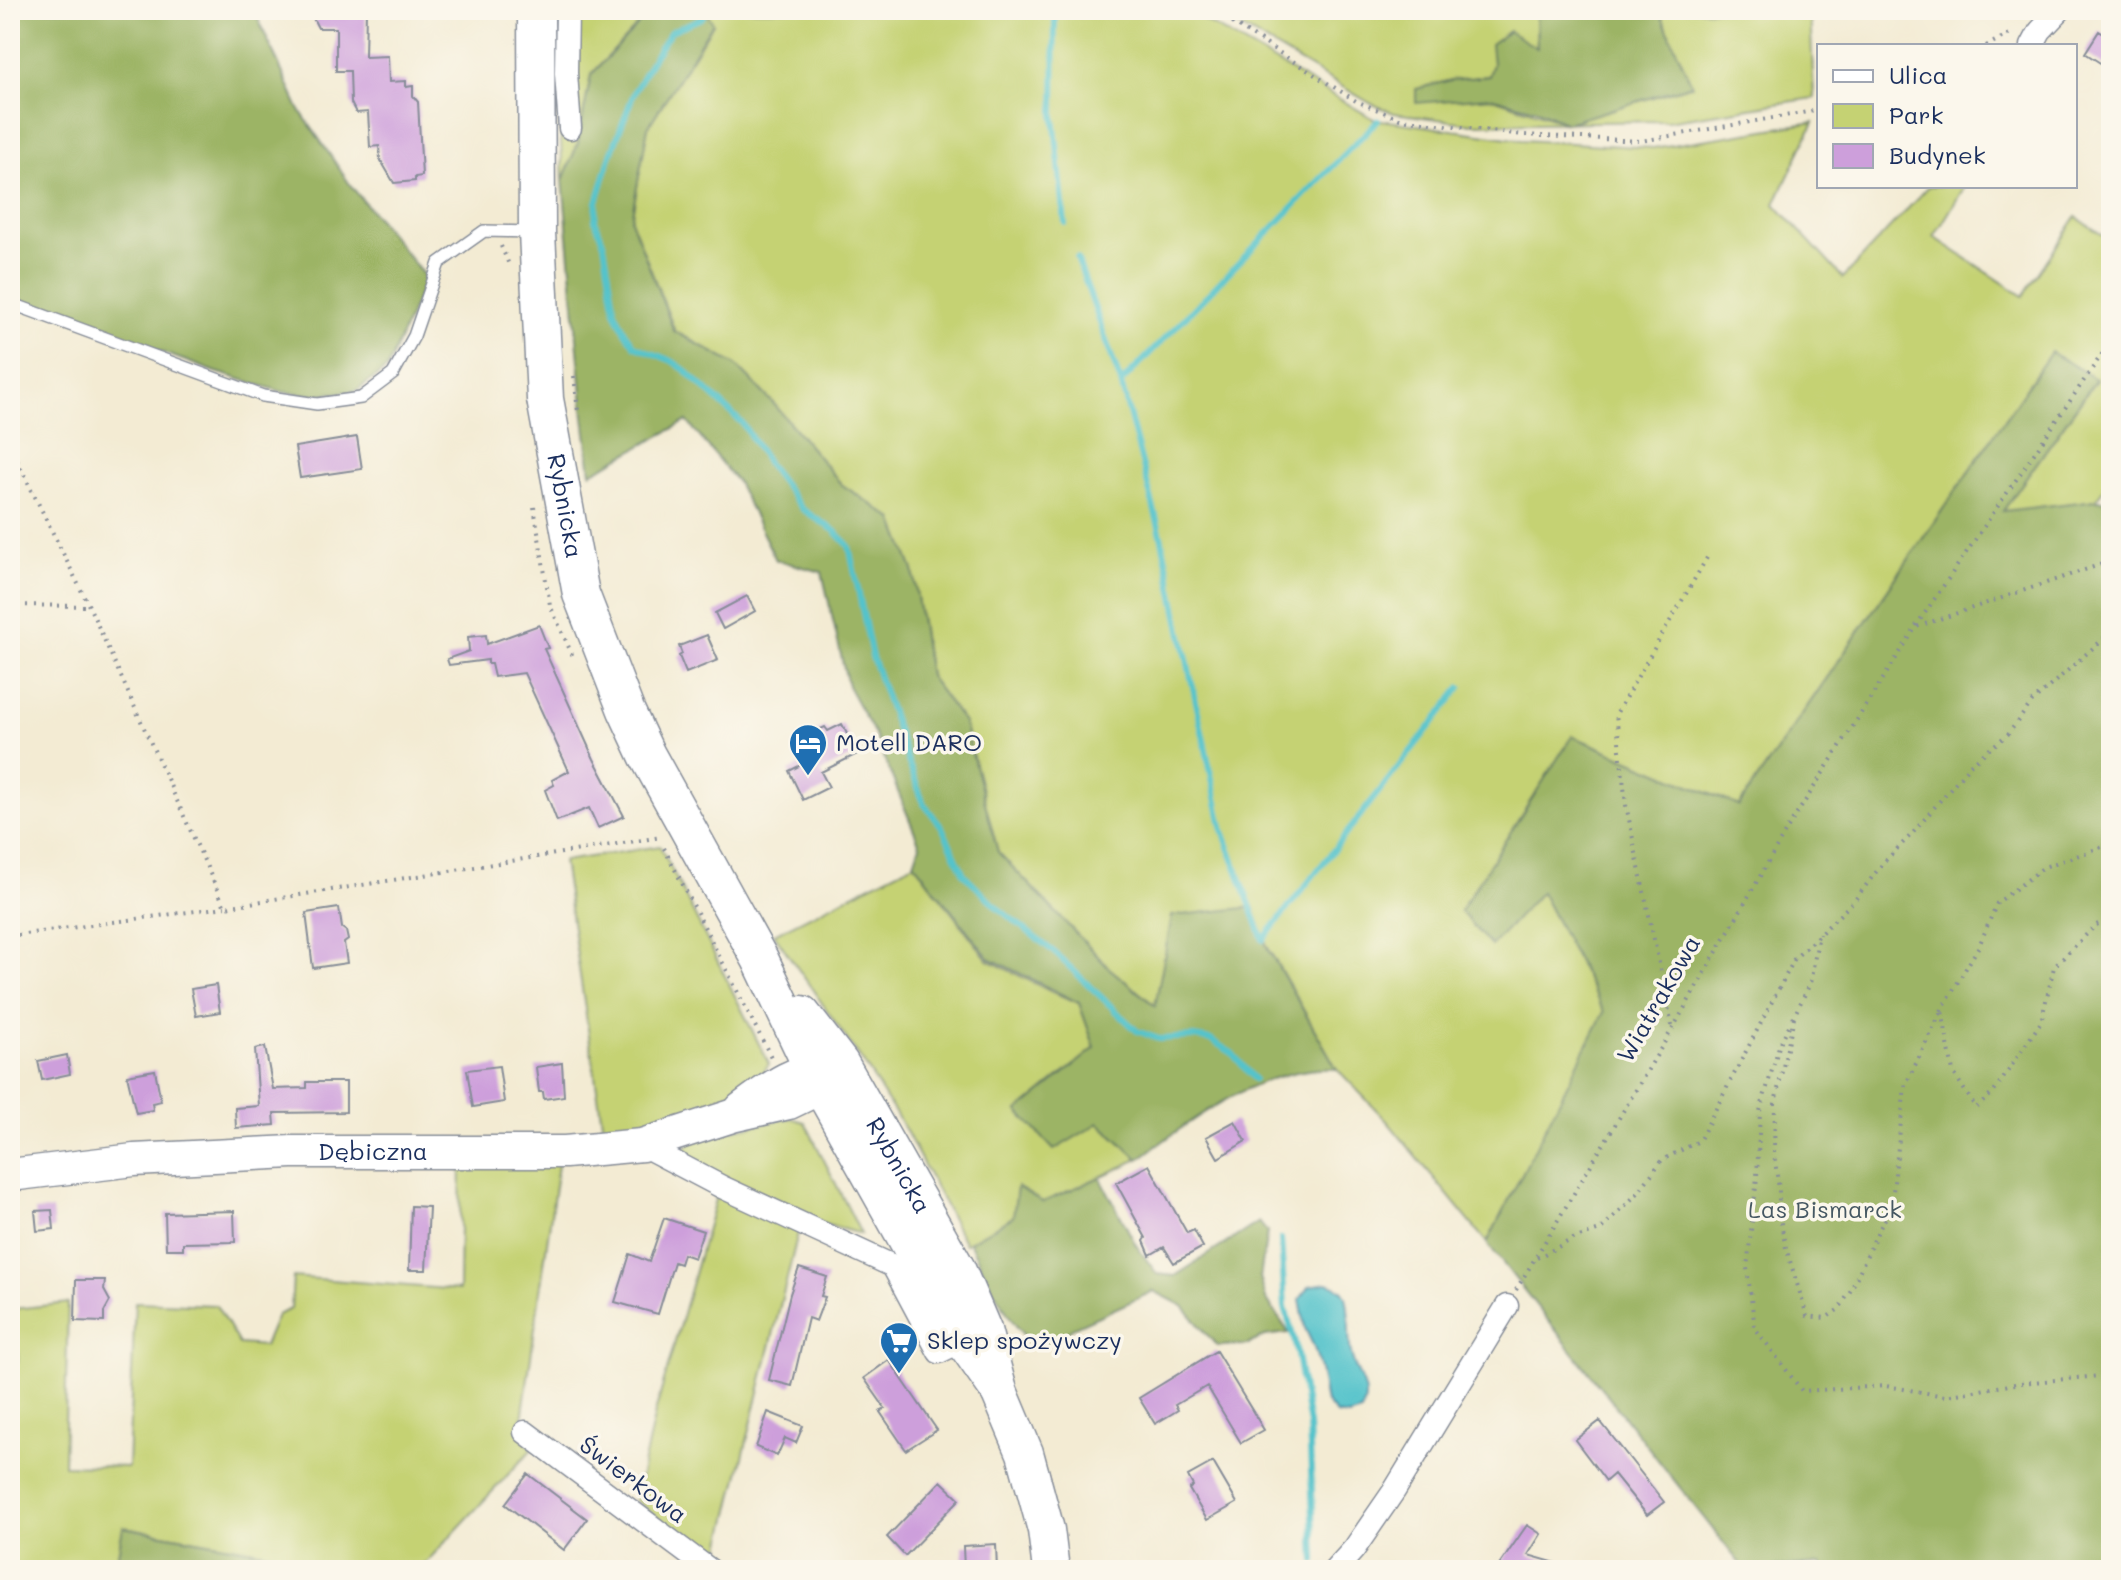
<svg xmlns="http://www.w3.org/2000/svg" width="2121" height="1580" font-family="Mali,sans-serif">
  <rect width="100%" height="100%" fill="#fbf7ec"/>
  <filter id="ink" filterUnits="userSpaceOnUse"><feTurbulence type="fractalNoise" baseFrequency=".0125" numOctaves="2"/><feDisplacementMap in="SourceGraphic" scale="16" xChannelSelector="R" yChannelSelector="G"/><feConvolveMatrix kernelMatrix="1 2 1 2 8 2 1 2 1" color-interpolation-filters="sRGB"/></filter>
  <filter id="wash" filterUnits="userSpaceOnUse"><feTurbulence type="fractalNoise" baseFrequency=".006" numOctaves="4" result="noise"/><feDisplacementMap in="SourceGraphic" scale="32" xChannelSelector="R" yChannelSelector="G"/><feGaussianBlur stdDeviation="1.8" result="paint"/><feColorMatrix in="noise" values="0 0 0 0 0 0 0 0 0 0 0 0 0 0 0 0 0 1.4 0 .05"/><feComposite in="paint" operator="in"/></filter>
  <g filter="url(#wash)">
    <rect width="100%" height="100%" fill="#f3ebd3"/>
    <!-- green -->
    <path fill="#c5d273" stroke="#708068" stroke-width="2" d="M554,10h91l2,5 -56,60 -13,68 -15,37z
      M705,10h481l188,109 148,21 131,8 161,-26 -39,82 68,74 86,-92h36l-31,51 89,59 53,-79 35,24v93l-4,7 4,3v134l-15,22 -94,12 94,-132 -45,-28 -312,454 -167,-70 -31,156 64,120 -118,231 -99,-121 -51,-53 -70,-123 -14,-39 -97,99 -47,-38 -111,-116 -34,-129 -35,-47 -16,-106 -20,-51 -52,-35 -67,-80 -38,-39 -61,-34 -44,-111 17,-93 65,-103z
      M1212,10h324l1,39 -44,15 -4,12 -38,4 -35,22 74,-5 77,26 125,-38 -33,-75h151l4,88 -147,23 -194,3 -79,-11 -24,-10z
      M660,846l109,218 -5,7 3,8 -75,41 -88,16 -41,-275z
      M914,863l74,97 64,32 27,11 16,45 -76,62 80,13 40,36 -126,58 -48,27 -60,-115 -38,-61 -93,-134z
      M791,1118l14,4 56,112 -56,-15 -128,-66 23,-17z
      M559,1158l-39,276 12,15 -113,121h-143v-16l-152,-27 -9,43h-105v-196l8,-13 -4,-52 54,-6 -4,162 64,2 7,-165 81,3 23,39 25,2 13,-31 14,-6 2,-32 166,13 2,-130z
      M718,1189l81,40 -82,334 -82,-63 20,-87z"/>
    <!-- forest -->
    <path fill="#9cb465" stroke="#5c7262" stroke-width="2" d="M10,10h244l45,99 52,77 75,92 -39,91 -31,22 -41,4 -32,-3 -67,-20 -206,-75z
      M645,10h60l8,13 -65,104 -17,93 43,111 62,34 38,39 67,80 52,35 20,51 16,106 35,47 34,129 111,116 46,38 17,-90 81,-9 14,40 70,122c-72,-5 -142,48 -198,90l-40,-36 -45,27 -36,-39 77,-63 -16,-45 -90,-45 -75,-95 6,-18 -46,-112 -26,-47 -26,-114 -46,-12 -39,-78 -50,-61 -96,52 -7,-56 -21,-237 15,-37 13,-68 56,-60z
      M1536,10h123l33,75 -125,38 -32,-14 -45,-12 -74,6v-14l35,-9 38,-4 4,-12 -2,-20 18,-13 28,17z
      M2051,352l45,27 -93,132 93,-11 15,1v1069h-286l-4,-6 -76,6 -258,-327 117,-231 -63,-120 -50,54 -31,-35 112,-175 167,70z
      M1100,1177l36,68 21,29 18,2 84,-54 8,10 -7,46 6,21 23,34 -24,3 -18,9 -30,1 -34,-40 -29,-15 -82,37 -18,15 -22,2c-28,-30 -44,-66 -63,-103l44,-25 4,-30 26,15z
      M123,1527l153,27v16h-161z"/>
    <!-- water -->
    <path fill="#55c3cb" stroke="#387994" stroke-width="2" d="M1327,1283c8,3 16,5 19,14 5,17 1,38 5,56 4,22 22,37 10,59l-13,4 -12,-2 -10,-11 -6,-34 -6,-22 -9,-19 -5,-29 10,-13z"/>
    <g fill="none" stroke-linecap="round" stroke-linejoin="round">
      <!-- stream -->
      <path stroke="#55c3cb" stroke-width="6" d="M706,10l-4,8 -31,13 -18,27 -18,32 -24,64 -14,48 -2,18 9,24 11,67 10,21 10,14 37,15 13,9 57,53 28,44 32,42 33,22 14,15 23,111 37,107 15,40 18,23 22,47 35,35 55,43 83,79 22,8 35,-2 17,3 21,13 22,26
        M1055,10l-1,106 11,107
        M1077,258l44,125 40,152 62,296 40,109 198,-253
        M1121,383l257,-263
        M1281,1239l4,68 10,36 14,82 6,135"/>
    </g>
    <g id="blocks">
      <!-- building -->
      <path fill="#cd9fdb" d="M309,10h57l-1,47 23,-1 1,26 17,-1v6l7,-1v10l5,6 4,74 -7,1v4l-21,2 -14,-24 -1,-13 -9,1 -2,-35 -12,1 -5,-10 -1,-32h-14v-43h-18z
        M2099,31l12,8v31l-26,-17z
        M357,437l5,32 -62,9 -5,-31z
        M747,596l8,15 -32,18 -8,-16z
        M539,625l9,23 -4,1 50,110 30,57 -26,12 -9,-20 -32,13 -12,-31 9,-5 -2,-5 17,-9 -45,-98 -30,4 -3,-13h-3v-4l-39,5 -2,-6 22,-8 -1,-14 18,-2 1,9z
        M707,635l11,25 -32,13 -7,-17 3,-2 -3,-8z
        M842,724l15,30 -36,18 8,15 -26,13 -14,-29 14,-7 -6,-13 16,-9 -3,-8 15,-7 3,4z
        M339,908l3,20 4,3 2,9 -4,3 3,20 -34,5 -7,-55z
        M216,985l4,27 -24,4 -5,-27z
        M265,1047l8,42 34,-1v-6h39v30l-72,1 1,12 -39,3 -1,-20 24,-2 -4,-57z
        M67,1055l3,19 -28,6 -4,-19z
        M562,1063l2,33 -20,3 -1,-7h-4l-3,-25z
        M499,1066l5,36 -31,5 -6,-37z
        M155,1070l6,31 -9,2 1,7 -17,3 -9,-38z
        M1235,1121l11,20 -28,17 -12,-21z
        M1149,1165l38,68 7,-3 9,17 -29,16 -10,-16 -14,8 -6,-14 2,-3 -30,-55z
        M411,1206l18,1 -3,63h-17z
        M52,1210l2,19 -17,2 -2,-20z
        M234,1211l1,31 -52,1v6h-17l-1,-36z
        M664,1218l39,13 -9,27 -11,-4 -3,10 -6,-2 -16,52 -43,-12 15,-48 19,8z
        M799,1268l28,9 -6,19 4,1 -9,24 -8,-3 -16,68 -23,-6 21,-86z
        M76,1280h29l-1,10 6,11 -6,11v10l-29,-1z
        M1216,1351l48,79 -23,13 -34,-57 -32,19 3,5 -23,14 -16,-26z
        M889,1360l48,70 -31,20 -26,-38 5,-4 -21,-30z
        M768,1412l35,14 -7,17 -11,-5 -8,18 -21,-9z
        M1600,1421l64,81 -17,13 -33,-41 -8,7 -31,-41z
        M1213,1462l24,41 -30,17 -18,-31 4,-3 -5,-10z
        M528,1474l59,45 -23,31 -59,-46z
        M941,1481l19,18 -55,57 -18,-19z
        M1527,1525l14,9 -13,21 35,10v5h-67z
        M996,1544l1,26h-33l-1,-24z"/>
    </g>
  </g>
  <g filter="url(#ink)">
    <use href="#blocks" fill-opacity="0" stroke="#878d98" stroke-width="2"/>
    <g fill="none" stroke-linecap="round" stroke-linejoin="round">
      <defs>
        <path id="lane" d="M10,303l253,93 54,8 44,-6 32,-24 21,-38 25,-73 45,-32 49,1"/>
        <path id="street" d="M567,10l-1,63 4,55
          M2032,46l8,-15 20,-21
          M642,1145l80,42 171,79 46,86 35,-17
          M525,1432l185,138
          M1335,1570l19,-21 40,-58 113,-185"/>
        <g id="secondary">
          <path d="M741,1109c33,-25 55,-40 97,-46"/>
          <path id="s1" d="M10,1175l124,-15 158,-8h273l77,-7 90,-29 57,-13 27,-13 19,-21"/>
        </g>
        <g id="primary">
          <path id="s2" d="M536,10l1,222 8,167 36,195 45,116 21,45 113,204 61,128 142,253 36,51"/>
          <path id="s3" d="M802,1014l38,49 117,206 26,61 16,61 26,62 21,77 5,40"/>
        </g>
      </defs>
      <!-- lane casing -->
      <use href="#lane" stroke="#878d98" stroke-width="14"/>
      <!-- street casing -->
      <use href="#street" stroke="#878d98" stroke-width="25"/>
      <!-- secondary casing -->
      <use href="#secondary" stroke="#878d98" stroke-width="35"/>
      <!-- primary casing -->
      <use href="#primary" stroke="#878d98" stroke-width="39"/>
      <!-- path -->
      <path stroke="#878d98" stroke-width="4" stroke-dasharray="2 6" stroke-linecap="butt" d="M1212,10l144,91 44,18 123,16 118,6 178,-31
        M1986,46l25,-13
        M501,246l9,21
        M574,376l4,35
        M10,446l79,160 136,301 436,-70
        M534,507l16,98 24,54
        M10,605l79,1
        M1916,626l195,-285
        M664,848l107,209
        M10,936l215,-29
        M1793,960l61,-59 29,-38 29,-29 58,-69 38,-31 24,-32 79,-70
        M1941,1011l38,-65 18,-43 47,-36 67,-23
        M1794,1017l-19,86 -1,51 5,35v25l7,34 21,68 19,2 13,-9 12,-19 27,-59 13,-22 14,-123 37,-76 11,62 23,36 18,-16 47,-70 13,-55 42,-42 15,-6
        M1793,1018l17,-34 9,-50
        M1672,1026l-46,-221 -10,-91 92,-158
        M1789,1026l-9,17 -20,68 -3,66 -10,91 8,60 47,63 84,-5 59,10 76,-13 90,-8
        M1537,1258l36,-19 27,-9 37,-36 25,-34 37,-19 96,-183
        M1516,1290l157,-262 113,-197 130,-204 195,-66"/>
      <!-- lane -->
      <use href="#lane" stroke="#fff" stroke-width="11"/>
      <!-- street -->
      <use href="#street" stroke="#fff" stroke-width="22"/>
      <!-- secondary -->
      <use href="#secondary" stroke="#fff" stroke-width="32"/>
      <!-- primary -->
      <use href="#primary" stroke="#fff" stroke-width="36"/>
    </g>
  </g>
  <!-- icons -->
  <defs>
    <symbol id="hotel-pin" viewBox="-11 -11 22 30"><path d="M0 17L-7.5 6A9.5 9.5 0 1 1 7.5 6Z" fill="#1f6fb2" stroke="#fbf7ec"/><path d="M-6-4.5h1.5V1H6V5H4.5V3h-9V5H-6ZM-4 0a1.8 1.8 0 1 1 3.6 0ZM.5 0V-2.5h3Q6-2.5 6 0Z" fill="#fff"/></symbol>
    <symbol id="supermarket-pin" viewBox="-11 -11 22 30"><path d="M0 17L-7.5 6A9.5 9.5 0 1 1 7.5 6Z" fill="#1f6fb2" stroke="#fbf7ec"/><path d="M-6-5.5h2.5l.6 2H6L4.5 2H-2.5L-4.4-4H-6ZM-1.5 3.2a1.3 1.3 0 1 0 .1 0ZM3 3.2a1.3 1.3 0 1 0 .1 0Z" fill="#fff"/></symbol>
  </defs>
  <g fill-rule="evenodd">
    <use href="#hotel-pin" x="786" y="721" width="44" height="60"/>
    <use href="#supermarket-pin" x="877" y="1319" width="44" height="60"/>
  </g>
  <g text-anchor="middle" stroke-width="7" stroke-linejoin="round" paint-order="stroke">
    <!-- street labels -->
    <g font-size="24" fill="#1b2f5e" stroke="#fbf7ec">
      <text dy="8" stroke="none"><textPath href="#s2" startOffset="498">Rybnicka</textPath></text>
      <text transform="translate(1659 999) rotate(-60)" y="8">Wiatrakowa</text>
      <text dy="8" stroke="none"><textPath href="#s1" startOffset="364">Dębiczna</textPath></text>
      <text dy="8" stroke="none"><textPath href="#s3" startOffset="180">Rybnicka</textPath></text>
      <text transform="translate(633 1480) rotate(37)" y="8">Świerkowa</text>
    </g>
    <!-- poi labels -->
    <g font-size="24" fill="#1b2f5e" stroke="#fbf7ec" text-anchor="start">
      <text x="836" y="751">Motell DARO</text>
      <text x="927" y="1349">Sklep spożywczy</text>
    </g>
    <!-- park labels -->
    <g font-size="24" fill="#465863" stroke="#fbf7ec">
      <text x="1825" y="1218">Las Bismarck</text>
    </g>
  </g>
  <!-- margin -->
  <rect width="2121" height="1580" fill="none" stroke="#fbf7ec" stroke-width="40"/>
  <!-- legend -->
  <rect x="1817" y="44" width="260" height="144" fill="#fbf7ec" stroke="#a1a7b3" stroke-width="2"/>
  <rect x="1833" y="70" width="40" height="12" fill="#ffffff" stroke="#a1a7b3" stroke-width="2"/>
  <text x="1889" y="84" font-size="24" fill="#1b2f5e">Ulica</text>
  <rect x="1833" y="104" width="40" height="24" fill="#c5d273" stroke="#a1a7b3" stroke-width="2"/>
  <text x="1889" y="124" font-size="24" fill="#1b2f5e">Park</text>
  <rect x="1833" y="144" width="40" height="24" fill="#cd9fdb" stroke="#a1a7b3" stroke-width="2"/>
  <text x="1889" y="164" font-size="24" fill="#1b2f5e">Budynek</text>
</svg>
